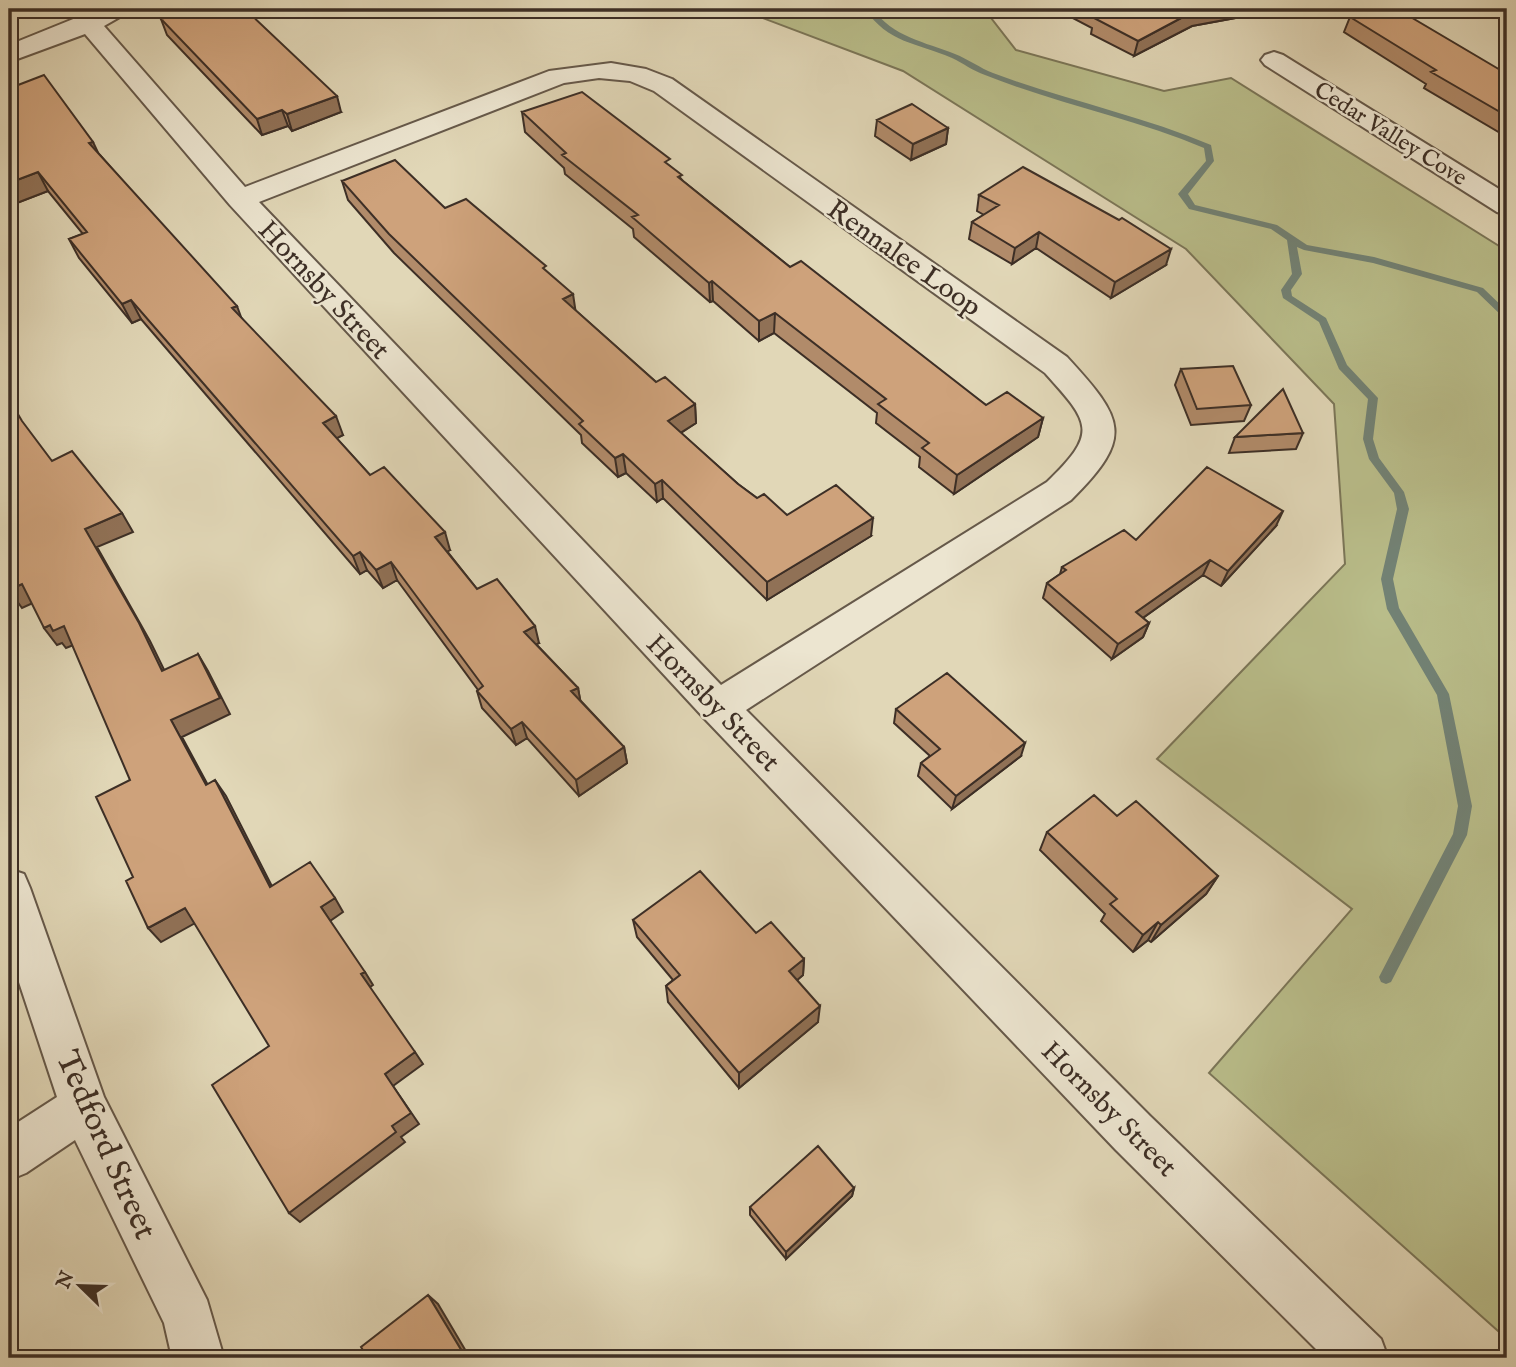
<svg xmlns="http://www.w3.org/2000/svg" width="1516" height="1367" font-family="'IM FELL English',serif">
  <rect width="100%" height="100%" fill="#e1d7b7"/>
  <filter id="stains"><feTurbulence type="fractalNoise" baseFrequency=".00286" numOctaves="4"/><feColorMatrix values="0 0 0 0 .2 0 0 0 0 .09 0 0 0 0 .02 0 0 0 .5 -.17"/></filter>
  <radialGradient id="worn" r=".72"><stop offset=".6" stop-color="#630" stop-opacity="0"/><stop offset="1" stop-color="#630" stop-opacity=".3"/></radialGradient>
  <!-- green -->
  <path fill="#b9bd8a" stroke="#7b7658" stroke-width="2" d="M739,9h245l32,41 148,41 67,-13 276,173v1088l-298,-266 143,-164 -195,-150 188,-195 -11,-160 -148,-155 -283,-178z"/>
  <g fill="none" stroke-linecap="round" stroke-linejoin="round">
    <!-- stream -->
    <path fill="#728275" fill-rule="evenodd" d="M865,9h8c20,28 52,33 82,45 13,5 25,14 38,19 72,27 147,42 218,72l3,16 -26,33 7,11 82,20 30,20 67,12 109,31 24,23v8l-3,-1 -27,-26 -104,-29 -69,-13 -7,-3 5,27 -11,16 1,6 34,22 21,47 31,33 -5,41 6,19 25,34 5,17 -16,70 6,29 50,86 23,112 -5,29 -76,147 -5,2 -5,-2 -2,-5 74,-143 5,-28 -21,-111 -50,-86 -6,-30 16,-70 -3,-16 -25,-34 -6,-20 5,-40 -29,-30 -20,-47 -36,-24 -2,-8 11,-16 -5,-34 -16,-11 -82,-20 -11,-15 28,-33 -2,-13c-71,-30 -147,-44 -219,-73 -12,-4 -22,-12 -33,-17 -35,-15 -64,-15 -87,-49z"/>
    <defs>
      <path id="street" d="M98,9h30l-3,5 -21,12 141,161 304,-116 62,-8 35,6 26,10 395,278c57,62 68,80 4,143l-325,210 404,406 231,223 7,19h-63l-209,-208 -412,-432 -474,-513 -145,-171 -76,28v-17zM599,78l31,3 24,10 391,282c45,50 54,59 2,109l-326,203 -462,-483 305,-119z
        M1274,52l9,3 224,139v21l-10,-3 -232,-147 -4,-5 4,-5z
        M9,869l15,5 6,14 74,209 103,203 17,58h-52l-8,-35 -89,-183 -49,33 -17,7v-52l48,-31 -48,-145z"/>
    </defs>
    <!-- street casing -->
    <use href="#street" stroke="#66594a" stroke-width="4"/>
    <!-- street -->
    <use href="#street" fill="#ece5d0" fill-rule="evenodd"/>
  </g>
  <!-- wall -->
  <path fill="#b18b6a" stroke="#3d2f26" stroke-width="2" d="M1066,9h172l-3,9 -43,8 -58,30 -43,-22 1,-6 -27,-14z
    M1350,17l157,57v63l-83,-49 2,-4 -82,-52z
    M161,19l180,93 -49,19 -4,-5 -26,9 -95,-100z
    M9,78l91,77 243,280 -7,3 34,37 80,75 -3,1 30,38 62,54 -3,1 42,44 2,12 44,47 3,16 -48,33 -52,-58 -11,7 -34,-37 -5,-17 1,-1 -81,-110 -14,8 -16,-18 -7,4 -219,-255 -9,4 -53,-65 -10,-19 14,-5 -35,-43 -39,15z
    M522,112l148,54 13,15 107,86 196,138 57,13 -5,19 -84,57 -35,-27 1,-10 -44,-34 1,-10 -103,-80 -15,8 -46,-40 -3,1 -76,-65 -1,-8 -68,-55 -1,-6 -39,-36z
    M877,120l71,8 -2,16 -35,16 -36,-24z
    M342,181l103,27 102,64 28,38 81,72 39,22 1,19 -15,10 57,51 19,14 30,17 84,21 -104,64 -104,-102 -6,4 -31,-29 -8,4 -36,-34 -1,-8 -187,-182 -46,-53z
    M979,195l187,70 -55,33 -75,-50 -24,16 -43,-25 3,-17 12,-7 -7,-4z
    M1181,369l70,36 -7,16 -53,4 -16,-40z
    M1303,433l-7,16 -67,4 6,-16z
    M1276,526l-55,60 -18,-11 -60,43 6,5 -6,14 -31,22 -69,-61 4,-15 13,-9 2,-7 74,-27z
    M896,709l125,47 -69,53 -34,-33 3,-13 9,-7 -36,-33z
    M1117,816l101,60 -12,18 -55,48 -3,-2 -15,12 -32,-31 4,-7 -65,-64 7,-18z
    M633,920l123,13 48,26 -1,16 -6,5 21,42 -79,66 -71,-86 -2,-16 7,-6 -36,-43z
    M854,1188l-2,8 -66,63 -36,-44v-8z"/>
  <!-- shaded-wall -->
  <path fill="#907156" stroke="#3d2f26" stroke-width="2" d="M1203,9h35l-3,9 -43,8 -58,30 4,-15 58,-31z
    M337,96l4,16 -49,19 -5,-17z
    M282,110l6,16 -26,9 -5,-16z
    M948,128l-2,16 -35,16 2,-16z
    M93,142l9,19 -13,-18z
    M38,172l10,19 -39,15v-23z
    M1039,232l-3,16 -24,16 3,-16z
    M1171,249l-5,16 -55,33 4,-16z
    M712,281l1,20 -3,1 -1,-19z
    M573,294l3,20 -13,-15z
    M131,300l10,19 -9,4 -10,-19z
    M237,306l7,19 -12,-17z
    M775,313l-1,20 -15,8v-20z
    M695,404l1,19 -27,17 -1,-19z
    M336,416l7,19 -13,7 -7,-19z
    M1043,418l-5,19 -84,57 3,-19z
    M623,454l3,19 -8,4 -3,-19z
    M662,480l1,18 -6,4 -2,-18z
    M1283,511l-7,15 -55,60 7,-15z
    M122,513l11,19 -36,15 53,94 23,47 -11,-17 -77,-142z
    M873,518l-2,18 -104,64v-18z
    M445,532l5,18 -9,5 -6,-18z
    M360,552l7,18 -7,4 -7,-18z
    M1210,560l-7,15 -73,52 6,-15z
    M391,562l6,18 -14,8 -7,-18z
    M22,584l13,18 -13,6 -13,-18z
    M1149,623l-6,14 -31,22 6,-15z
    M50,625l14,1 12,18 -10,4 -4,-5 -5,2 -13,-17z
    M535,626l4,17 -11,6 -4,-17z
    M198,654l10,17 22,43 -48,23 34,63 -10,-15 -35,-65z
    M578,688l3,16 -10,-13z
    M522,722l5,16 -11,7 -5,-16z
    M1025,743l-4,13 -69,53 4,-13z
    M624,747l3,16 -48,33 -3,-16z
    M215,780l11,16 54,106 -10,-15z
    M1218,876l-12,18 -55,48 10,-17z
    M335,898l8,14 -13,9 -9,-14z
    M185,908l12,14 -36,20 -13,-14z
    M1158,922l-10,18 -15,12 10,-17z
    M804,959l-1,16 -15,13 1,-17z
    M365,972l8,13 -3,2 -9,-13z
    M820,1006l-2,16 -79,66v-15z
    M415,1052l8,12 -30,22 26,38 -18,13 4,5 -105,80 -11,-9 103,-87 -7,-52z
    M854,1188l-2,8 -66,63v-7z
    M428,1295l10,9 32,54h-4z"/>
  <!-- building -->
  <path fill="#cea27b" stroke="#3d2f26" stroke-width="2" d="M192,9h53l92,87 -50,18 -5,-4 -25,9 -96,-100z
    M1088,9h115l-7,1 -58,31 -44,-23 6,-3z
    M1355,9h42l110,65v42l-76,-44 5,-2 -86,-53z
    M44,75l49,67 -4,1 148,163 -5,2 104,108 -13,7 47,52 14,-8 61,65 -10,5 42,52 20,-10 38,47 -11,6 54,56 -7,3 53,56 -48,33 -54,-58 -11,7 -34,-38 6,-5 -92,-124 -15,8 -16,-18 -7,4 -222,-256 -9,4 -53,-65 18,-7 -49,-60 -29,11v-105l9,7z
    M582,92l88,67 -5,3 17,13 -4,2 112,90 11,-6 185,144 21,-13 36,26 -86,57 -35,-27 7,-5 -51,-39 8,-5 -111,-86 -16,8 -47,-40 -3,2 -77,-66 6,-2 -76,-60 4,-2 -44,-41z
    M912,104l36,24 -35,16 -36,-24z
    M395,160l50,48 21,-9 80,67 -3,2 30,26 -10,5 93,83 9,-5 30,27 -27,17 70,63 19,14 7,-4 23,21 49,-30 37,33 -106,64 -105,-102 -7,4 -32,-30 -8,4 -36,-34 4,-3 -194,-187 -47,-53z
    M1023,167l96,53 3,-2 49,31 -56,33 -76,-50 -24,16 -43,-26 27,-17 -20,-10z
    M1233,366l18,39 -54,4 -16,-40z
    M1283,389l20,44 -68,4z
    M9,399l13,22 30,40 20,-10 50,62 -37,16 54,94 23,48 36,-17 22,44 -49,22 35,65 9,-5 55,107 40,-25 25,36 -14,9 44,65 -4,2 54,78 -30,22 26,39 -19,13 4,6 -107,81 -77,-128 57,-39 -84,-138 -37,20 -22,-47 7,-4 -37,-80 34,-17 -66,-154 -11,5 -3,-6 -6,3 -22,-44 -13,6v-38l5,-3 -5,-7z
    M1207,467l76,44 -55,60 -18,-11 -74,52 13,11 -31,21 -71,-61 19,-13 -4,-3 62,-37 12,10z
    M947,673l78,70 -69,53 -35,-33 19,-14 -44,-40z
    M1094,795l23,21 19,-15 82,75 -57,49 -3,-3 -15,13 -33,-31 7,-5 -70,-67z
    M700,871l56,62 15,-11 33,37 -15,12 31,35 -81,67 -73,-87 14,-11 -47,-55z
    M818,1146l36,42 -68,64 -36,-45z
    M428,1295l38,63h-98l-7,-11z"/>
  <g text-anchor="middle" stroke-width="5" stroke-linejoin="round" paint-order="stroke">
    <!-- far-street labels -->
    <g font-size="23" fill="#3d2f26" stroke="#ece5d0">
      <text transform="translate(1391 133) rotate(32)" y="8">Cedar Valley Cove</text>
    </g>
    <!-- street labels -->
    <g font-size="28" fill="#3d2f26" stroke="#ece5d0">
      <text transform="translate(905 257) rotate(35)" y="10">Rennalee Loop</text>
      <text transform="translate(325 289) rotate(47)" y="10">Hornsby Street</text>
      <text transform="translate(714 702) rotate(46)" y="10">Hornsby Street</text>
      <text transform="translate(1110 1108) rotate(45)" y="10">Hornsby Street</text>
    </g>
    <!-- near-street labels -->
    <g font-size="33" fill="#3d2f26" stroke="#ece5d0">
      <text transform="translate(108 1144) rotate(66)" y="12">Tedford Street</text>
    </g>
  </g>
  <!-- margin -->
  <rect width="1516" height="1367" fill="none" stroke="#e1d7b7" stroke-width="35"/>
  <rect x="10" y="10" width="1495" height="1346" fill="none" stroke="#3d2f26" stroke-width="3.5"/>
  <rect x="18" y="18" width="1481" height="1332" fill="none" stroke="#3d2f26" stroke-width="2"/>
  <!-- north arrow -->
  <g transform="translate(80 1286) rotate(293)" stroke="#ece5d0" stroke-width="5" paint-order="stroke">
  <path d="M0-5L12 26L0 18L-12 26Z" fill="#3d2f26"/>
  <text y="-10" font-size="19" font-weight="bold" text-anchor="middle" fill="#3d2f26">N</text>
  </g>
  <rect width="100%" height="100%" filter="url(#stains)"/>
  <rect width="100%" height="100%" fill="url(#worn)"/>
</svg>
